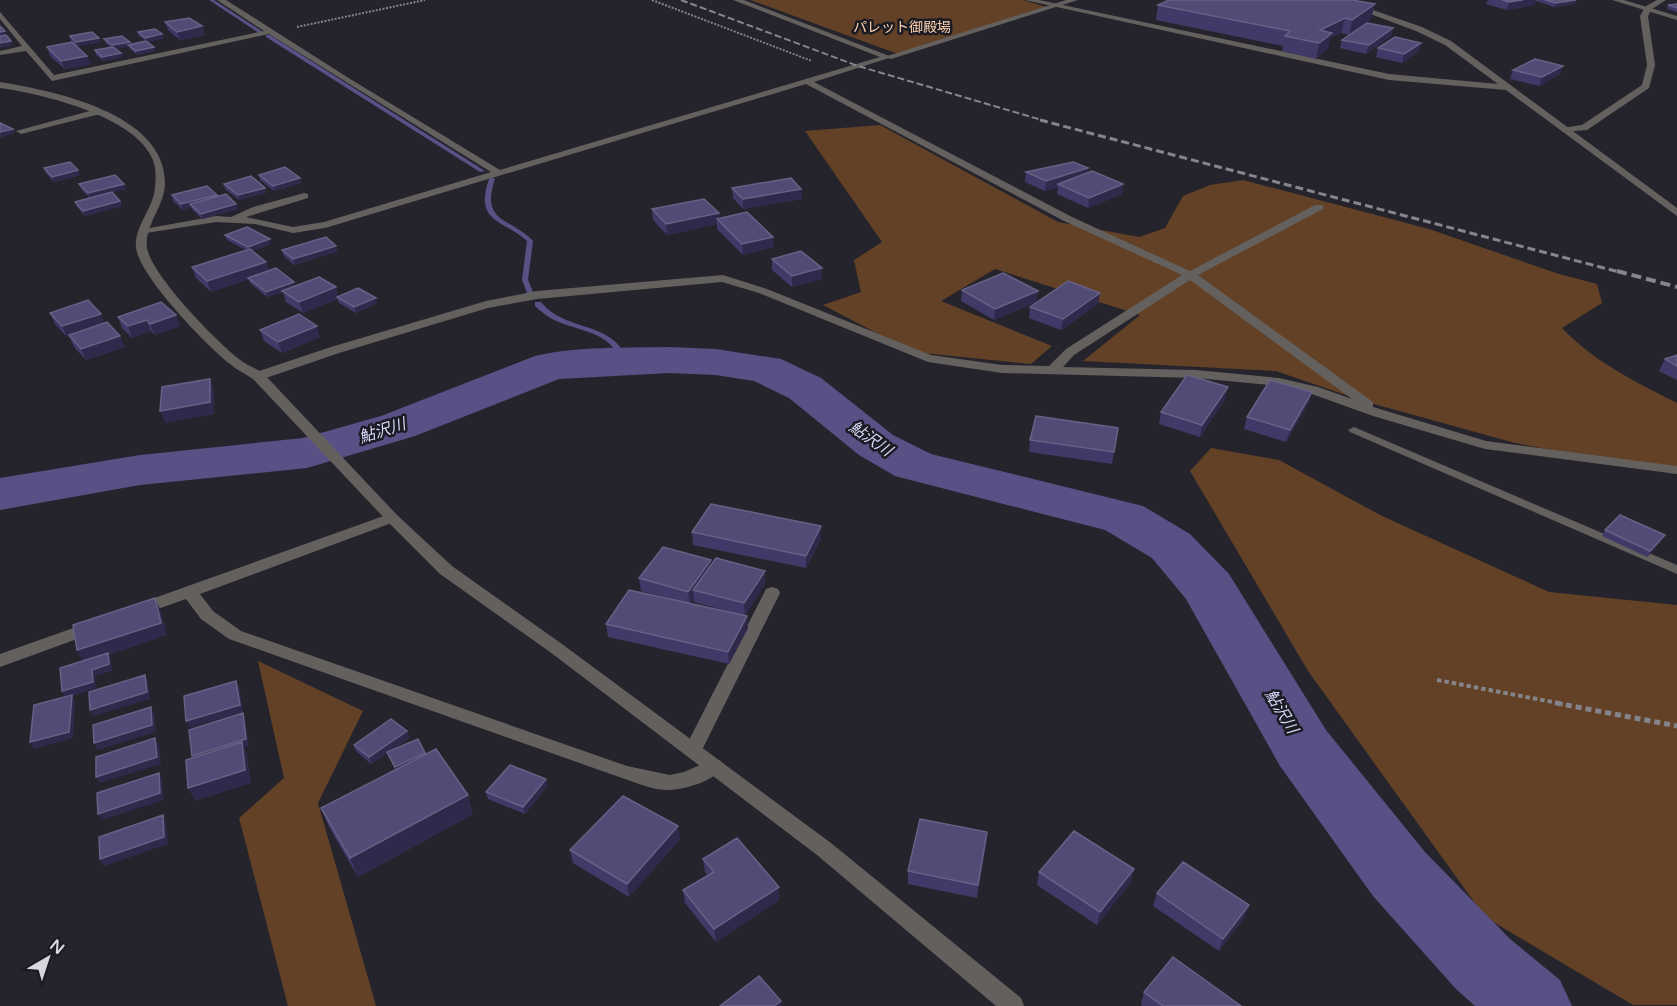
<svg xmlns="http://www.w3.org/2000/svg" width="1677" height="1006" font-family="'Varela Round','Noto Sans JP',sans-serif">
  <rect width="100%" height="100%" fill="#25242d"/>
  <!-- green -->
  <path fill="#624126" d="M750,0h273l27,8 -149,47z
    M880,125l178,97 81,15 26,-9 18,-32 27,-11 33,-5 186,49 130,45 38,10 5,19 -40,25c32,34 74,54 115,75v71l-162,-31 -152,-42 -87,-30 -193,-10 57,-46 -145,-46 -54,32 111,45 -21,18 -118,-12 -90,-47 38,-13 -7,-32 28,-18 -77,-111z
    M1211,448l68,12 101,55 169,77 128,13v400h-44l-148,-88 -177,-246 -118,-200z
    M258,661l105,50 -45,92 58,203h-88l-49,-188 45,-40z"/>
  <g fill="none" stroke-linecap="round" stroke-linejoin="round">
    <!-- stream -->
    <path fill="#585186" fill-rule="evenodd" d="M209,0h5l49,32 -4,1z
      M266,35h4l215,136 -5,1 -214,-135z
      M492,177l3,2c-15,44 15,38 38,62l-5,39 5,12 -2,1h-4l-5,-13 5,-39c-25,-22 -53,-19 -38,-62z
      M535,302h6c6,7 11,11 19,15 19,10 47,12 60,30 3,4 4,10 6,14l-4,2h-3c-2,-4 -3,-10 -5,-14 -12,-18 -42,-20 -60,-29 -7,-4 -13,-8 -19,-14z"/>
    <!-- river -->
    <path fill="#585186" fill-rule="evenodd" d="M669,347l47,2 65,10 40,19 72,57 38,19 212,52 47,28 39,40 97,156 99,122 85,87 50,41 12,26h-97l-19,-17 -83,-93 -93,-130 -94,-167 -34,-41 -47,-28 -210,-54 -36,-21 -70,-57 -35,-17 -38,-6 -47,-2 -110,6 -144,57 -108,32 -167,17 -140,25v-32l140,-23 163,-17 78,-22 154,-60c43,-10 90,-8 134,-9z"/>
    <!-- path-far2 -->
    <path stroke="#85848b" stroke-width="2" stroke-dasharray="2 1.5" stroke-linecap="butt" d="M652,0l160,61
      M297,27l128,-27"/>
    <!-- path-far1 -->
    <path stroke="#85848b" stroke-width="4" stroke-dasharray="4.5 3" stroke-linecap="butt" d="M1437,680l126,24"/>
    <!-- path -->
    <path stroke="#85848b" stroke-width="5" stroke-dasharray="6 4" stroke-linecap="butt" d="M1556,703l121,23"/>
    <!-- service -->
    <path fill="#64605d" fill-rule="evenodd" d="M1354,427l323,138v9l-327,-142 -2,-2z"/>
    <!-- minor -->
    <path fill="#64605d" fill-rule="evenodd" d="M217,0h9l121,77 153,93 380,-113 -147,-57h11l148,57 -78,25 258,135 118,54 125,-66h8v4l-125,66 175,127v5l113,34 191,25v8l-192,-25 -112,-33 -64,-23 -30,-7 -83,-8 -194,-5 -74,-11 -169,-69 -37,-11 -185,17 -49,9 -149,45 -76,26h-10l-2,-3 2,-3 78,-26 155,-46 51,-10 186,-16 44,14 164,66 71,10 47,1 17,-17 116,-74 -118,-54 -258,-137 -481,144 -32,5 -38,-9 -39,-2 -76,12v-4l4,-1 72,-13 15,1 22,-10 51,-14 4,1v4l-62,19 47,10 31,-5 167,-50 -222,-138 -217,47 -26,-30 -26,4v-4l22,-5 -22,-27v-7l54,63 210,-44zM1190,280l162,119 -34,-12 -39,-9 -83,-8 -133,-3 11,-12z
      M1025,0h14l350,74 109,10 -53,-39 -29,-14 -83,-31h11l78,27 29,14 226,167v8l-171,-126 -117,-10z
      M1612,0h12l53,16v4z
      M97,109l3,1v4l-79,20 -5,-3z
      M392,513l8,5 -3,3 -197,73 13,17 28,20 386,135 43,9 14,-3 30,-13 7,2 3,5c-9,15 -40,24 -56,24 -10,0 -20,-3 -29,-6l-410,-145 -28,-20 -15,-20 -48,17 -6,-2 -2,-4 2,-4z
      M772,587l6,2 2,4 -78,157 -2,5 -7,2 -7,-2 -2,-5 80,-157 2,-4z
      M93,621l6,2 2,4 -2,4 -99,36v-13z"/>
    <!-- tertiary -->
    <path fill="#64605d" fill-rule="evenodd" d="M1066,0h12l-187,59 -7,-2z
      M1657,0h9l-14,9 -4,7 7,49 -6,23 -62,42 -25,2v-4l20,-3 60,-40 5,-20 -7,-49 6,-10z
      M0,82c54,9 165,31 165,101 0,23 -21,42 -18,65 5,28 69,93 92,111 7,6 16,9 24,14l134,142 55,51 110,78 269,199 190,155 3,8h-28l-179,-151 -267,-203 -110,-78 -53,-53 -134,-142c-7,-5 -16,-9 -23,-15 -24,-19 -90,-87 -94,-116 -2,-22 18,-40 19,-61 1,-9 1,-19 -2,-27 -17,-44 -111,-66 -153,-72z"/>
    <!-- rail-far2 -->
    <path stroke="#86858c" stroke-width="2" stroke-dasharray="7 3" stroke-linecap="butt" d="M681,0l177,66 187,55"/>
    <!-- rail-far1 -->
    <path stroke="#86858c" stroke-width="3" stroke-dasharray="8 4" stroke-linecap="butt" d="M1040,120l583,153"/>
    <!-- rail -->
    <path stroke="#86858c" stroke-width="4" stroke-dasharray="10 5" stroke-linecap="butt" d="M1617,271l60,16"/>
  </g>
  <!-- wall -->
  <path fill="#413a69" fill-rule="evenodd" d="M1488,0h88l-1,4 -21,3 -18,-6 -2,4 -27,5 -21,-6z
    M1677,4v8l-10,-3 1,-4z
    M1158,5l213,14 -22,16 -8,-2 -11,5 -2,10 -12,11 -34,-8 1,-5 -127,-26z
    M165,22l37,4 3,9 -25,5 -12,-10z
    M1393,28l-2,8 -25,18 -26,-6 2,-8z
    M138,32l26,6 -17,4 8,9 -18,4 -7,-6 -1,-3 -13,3 5,4 1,4 -18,4 -8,-6 -1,-5 15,-3 -4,-3 -2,-5 27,5 15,-3 -7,-5z
    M70,36l31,6 -23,4 -7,-5z
    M47,47l44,17 -26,5 -15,-13z
    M1378,48l41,3 -17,12 -26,-6z
    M1513,70l47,4 -21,12 -29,-7z
    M44,168l34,2 2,5 -26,7 -8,-9z
    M1026,172l61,1 36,11 -1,10 -34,14 -31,-14 1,-7 -13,4 -20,-9z
    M259,175l42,8 -27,8 -14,-11z
    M79,184l47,5 -14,3 10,14 -37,10 -8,-9 -2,-5 15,-4 -9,-9z
    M224,184l41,4 1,5 -27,7 -14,-11z
    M732,188l69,1 1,10 -59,10 -10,-11z
    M172,195h45l1,2 18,7 2,5 -36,10 -10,-10 -1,-2 -8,3 -10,-9z
    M652,209l67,4v5l55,29 -31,8 -26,-26v-5l-50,11 -14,-15z
    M225,235l46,9 -18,7 16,20 26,15 44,11 38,6 -21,10 -17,-10 -2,-4 -34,14 -17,-11 -3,-10 -16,5 -17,-14 -1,-4 -38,13 -15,-14 -4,-11 54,-17 -19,-10z
    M282,250l56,1 -44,14 -10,-9z
    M772,259l50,9v11l-30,8 -20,-17z
    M962,290l76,1 -2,11 -42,18 -33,-19z
    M1100,293l-2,11 -37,26 -32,-12 1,-11z
    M50,313l55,10 20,24 -39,13 -12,-13 -5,-11 -2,1 -12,-13z
    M176,315l4,11 -25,9 -4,-4 -19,7 -10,-10 -4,-11z
    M260,330l60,7 -38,16 -18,-12z
    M1677,355v25l-18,-9 6,-12z
    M1312,392l-4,12 -22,38 -42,-13 3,-12z
    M1225,399l-25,38 -41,-13 2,-12z
    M1118,428l-6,36 -83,-12 1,-12z
    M821,526v12l-15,30 -113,-23 -1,-13z
    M1605,530l56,11 -14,16 -45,-21z
    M711,560v5l54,19 -20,31 3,13 -19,36 -121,-27 -2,-13 66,-25 -31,-8 -2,-13zM694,598v4l37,10 -41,-9z
    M407,731l2,7 -19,13 35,3 48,60 -115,63 -29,-50 -8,-19 74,-38 -8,-17 -16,11 -15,-13 -2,-6z
    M546,779l1,7 -22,28 -37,-15 -2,-7z
    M987,832l-10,66 -69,-14v-13z
    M680,839l-51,58 -56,-34 -3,-13z
    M703,859l76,41 -63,42 -31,-39 -2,-13 25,-14 -3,-4z
    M1134,869l-3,13 -34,43 -60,-40 2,-13z
    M1157,893l92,12 -5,13 -25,33 -66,-45z
    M1144,992l97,14h-99l-1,-1z"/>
  <!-- shaded-wall -->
  <path fill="#2f2a4c" d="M1523,0h13l-2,5 -27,5 2,-8z
    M1576,0l-1,4 -21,3 2,-4z
    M1375,4l-4,15 -22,16 3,-15z
    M1345,18l-4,15 -11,5 -2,10 -12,11 3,-16 1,-13z
    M202,26l3,9 -25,5 -3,-8z
    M1393,28l-2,8 -25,18 3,-9z
    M5,31l1,4 -6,1v-4z
    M162,34l2,4 -17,4 -2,-4z
    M99,38l2,4 -23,4 -2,-4z
    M11,41l1,4 -12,3v-5z
    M130,42l1,4 -3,-1 1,1 -16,4 -1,-5z
    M1421,43l-2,8 -17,12 2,-9z
    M154,47l1,4 -18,4 -1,-4z
    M121,53l1,4 -18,4 -2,-4z
    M87,56l4,8 -26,5 -4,-8z
    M1563,66l-3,8 -21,12 3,-9z
    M13,129l2,4 -15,5v-6z
    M1088,168l-1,10 -29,6v3l-13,4 1,-10z
    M78,170l2,5 -26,7 -2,-5z
    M300,178l1,5 -27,8 -1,-5z
    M124,184l2,5 -36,9 -2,-5z
    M1123,184l-1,10 -34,14 1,-10z
    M265,188l1,5 -27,7 -1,-5z
    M801,189l1,10 -59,10v-10z
    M217,195l2,5 -29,4 1,3 -8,3 -2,-6z
    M120,201l2,5 -37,10 -2,-5z
    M236,204l2,5 -36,10 -1,-5z
    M719,213v8l-2,-2v5l-50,11 -1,-11z
    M773,237l1,10 -31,8 -1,-11z
    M270,239l1,5 -21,8 -2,-5z
    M336,246l2,5 -44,14 -1,-6z
    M266,262l4,11 -22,5 1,1 -38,13 -4,-11z
    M822,268v11l-30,8v-11z
    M294,282l1,6 -28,9 -1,-5z
    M336,287l3,11 -2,-1v2l-34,14 -4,-11z
    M1038,291l-2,11 -42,18 1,-11z
    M1100,293l-2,11 -37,26 2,-11z
    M376,298l1,5 -21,10 -2,-6z
    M101,314l4,11 -38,12 -5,-11z
    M176,315l4,11 -25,9 -5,-11z
    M147,320l4,11 -19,7 -4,-12z
    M317,326l3,11 -38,16 -4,-11z
    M120,336l5,11 -39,13 -5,-11z
    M210,379l4,12v23l-49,9 -5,-12z
    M1228,387l-3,12 -25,38 2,-12z
    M1312,392l-4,12 -22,38 4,-12z
    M821,526v12l-15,30v-12z
    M1665,535l-4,6 -14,16 3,-6z
    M711,560l1,13 -19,17 1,8 -4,6 -2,-12z
    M765,571v13l-20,32 -1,-13z
    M155,598l6,13 6,24 -58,20 2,5 1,11 -17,5 1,12 -24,8 3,5 -2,37 -39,11 -4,-7 35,-44 -3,-7 22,-28 -7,-13z
    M747,616l1,12 -19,36 -1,-12z
    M145,675l3,7 2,17 -57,17 -3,-6z
    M236,681l3,6 4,25 -54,16 -3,-7z
    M151,707l3,6 2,19 -59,18 -3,-7z
    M243,713l2,7 4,26 -5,1 3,8 4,28 -56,18 -7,-13 7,-25 -3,-7z
    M407,731l2,7 -38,26 -2,-7z
    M155,738l4,7 2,19 -61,19 -4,-6z
    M425,753l2,7 -30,14 -2,-7z
    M159,773l3,6 2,21 -62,20 -4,-6z
    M546,779l1,7 -22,28 -2,-7z
    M468,795l5,19 -115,63 -8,-19z
    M163,815l3,7 2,22 -64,22 -4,-7z
    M678,826l2,13 -51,58 -2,-13z
    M987,832l-1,13 -9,53 1,-13z
    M1134,869l-3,13 -34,43 3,-13z
    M779,887v13l-63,42 -2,-13z
    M1249,905l-5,13 -25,33 4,-12z
    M781,1001v5h-7z"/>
  <!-- building -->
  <path fill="#524b75" stroke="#676186" stroke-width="1.5" d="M1169,0h183l23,4 -23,16 -7,-2 -25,12 12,3 -13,10 -34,-7 5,-5 -132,-26z
    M1502,0h21l-14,2z
    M1545,0h31l-20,3z
    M1677,4v4l-9,-3z
    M189,18l13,8 -25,6 -12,-10z
    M1367,23l26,5 -24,17 -27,-5z
    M0,26l5,5 -5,1z
    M155,29l7,5 -17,4 -7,-6z
    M92,32l7,6 -23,4 -6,-6z
    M6,35l5,6 -11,2v-7z
    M122,36l8,6 -18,3 -8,-6z
    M1395,37l26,6 -17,11 -26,-6z
    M146,41l8,6 -18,4 -8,-6z
    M72,42l15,14 -26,5 -14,-14z
    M113,47l8,6 -19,4 -7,-7z
    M1535,59l28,7 -21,11 -29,-7z
    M0,123l13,6 -13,3z
    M70,162l8,8 -26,7 -8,-9z
    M1073,162l15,6 -42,13 -20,-9z
    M285,167l15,11 -27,8 -14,-11z
    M1092,171l31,13 -34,14 -31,-14z
    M115,175l9,9 -36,9 -9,-9z
    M251,176l14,12 -27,7 -14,-11z
    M791,178l10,11 -58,10 -11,-11z
    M207,186l10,9 -36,9 -9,-9z
    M112,192l8,9 -37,10 -8,-9z
    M226,194l10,10 -35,10 -11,-10z
    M704,199l15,14 -53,11 -14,-15z
    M747,212l26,25 -31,7 -25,-25z
    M247,227l23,12 -22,8 -23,-12z
    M326,237l10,9 -43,13 -11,-9z
    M250,249l16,13 -59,19 -15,-14z
    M801,251l21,17 -30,8 -20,-17z
    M276,268l18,14 -28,10 -18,-14z
    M1003,273l35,18 -43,18 -33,-19z
    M319,277l17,10 -37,15 -17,-11z
    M1068,281l32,12 -37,26 -33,-12z
    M358,288l18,10 -22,9 -17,-10z
    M88,300l13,14 -39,12 -12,-13z
    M161,302l15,13 -26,9 -3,-4 -19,6 -10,-9z
    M299,314l18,12 -39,16 -18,-12z
    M107,322l13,14 -39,13 -12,-14z
    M1677,355v11l-12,-7z
    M1187,375l41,12 -26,38 -41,-13z
    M210,379v23l-50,9 2,-24z
    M1270,380l42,12 -22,38 -43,-13z
    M1036,416l82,12 -4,24 -84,-12z
    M711,504l110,22 -15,30 -114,-24z
    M1620,515l45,20 -15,16 -45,-21z
    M663,547l48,13 -23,32 -49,-14z
    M716,558l49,13 -21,32 -51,-13z
    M629,590l118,26 -19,36 -122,-28z
    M155,598l6,25 -84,27 -4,-25z
    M108,653l1,11 -17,6 1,12 -31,9 -2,-23z
    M145,675l2,17 -57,18 -1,-18z
    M236,681l4,24 -54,16 -2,-25z
    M72,695l-3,37 -39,10 4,-37z
    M151,707l1,18 -58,18 -1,-18z
    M243,713l3,26 -54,17 -3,-26z
    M391,719l16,12 -38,26 -15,-12z
    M155,738l2,19 -61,20v-20z
    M418,739l7,14 -30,14 -8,-15z
    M242,742l3,28 -57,18 -2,-28z
    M436,749l32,46 -118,63 -29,-50z
    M510,765l36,14 -23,28 -37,-15z
    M159,773l1,20 -62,21 -1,-21z
    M623,796l55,30 -51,58 -57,-34z
    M163,815l1,22 -64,22 -1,-22z
    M920,819l67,13 -9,53 -70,-14z
    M1074,831l60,38 -34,43 -61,-40z
    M737,838l42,49 -65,42 -31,-39 31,-18 -11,-13z
    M1183,862l66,43 -26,34 -66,-46z
    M1173,957l68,49h-78l-19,-14z
    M759,976l22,25 -7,5h-54z"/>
  <g text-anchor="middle" stroke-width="5" stroke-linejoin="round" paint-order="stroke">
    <!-- far-park labels -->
    <g font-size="14" fill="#fed1ae" stroke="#1b1b23">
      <text x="902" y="32">パレット御殿場</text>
    </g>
    <!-- water labels -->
    <g font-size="16" font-style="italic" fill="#d9d7f8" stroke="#1b1b23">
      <text transform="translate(382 430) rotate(-18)" y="6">鮎沢川</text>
      <text transform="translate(871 438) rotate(35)" y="6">鮎沢川</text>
      <text transform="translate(1282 711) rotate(59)" y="6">鮎沢川</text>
    </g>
  </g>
  <!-- north arrow -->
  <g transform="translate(48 958) rotate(39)" stroke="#1b1b23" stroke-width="4.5" paint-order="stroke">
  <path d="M0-4.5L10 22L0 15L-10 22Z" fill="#d8d7dd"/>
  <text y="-9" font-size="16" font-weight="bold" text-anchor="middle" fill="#d8d7dd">N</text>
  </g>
</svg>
